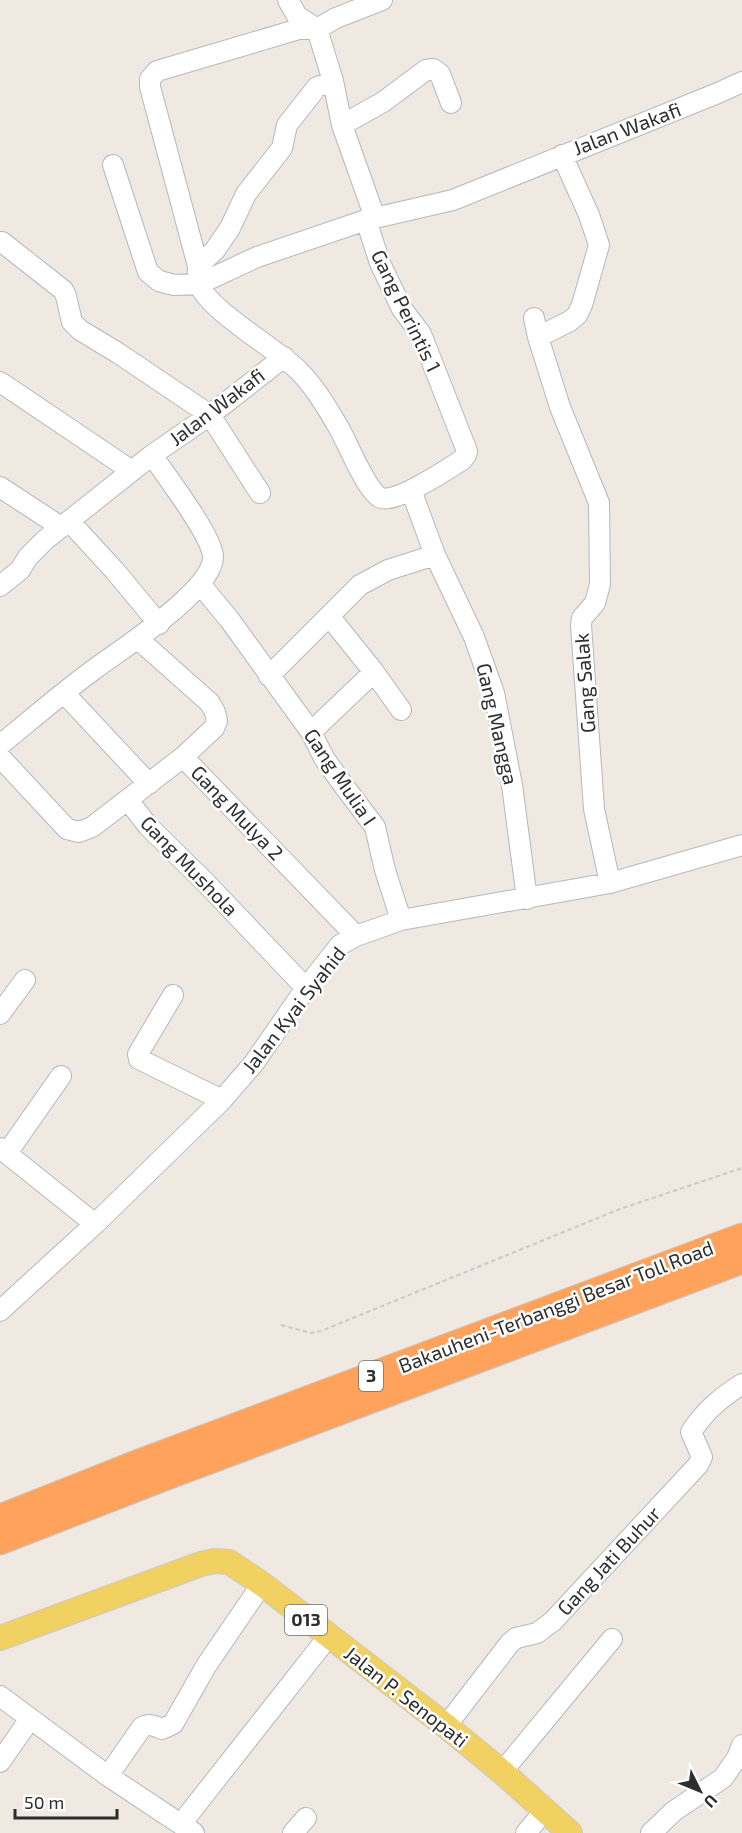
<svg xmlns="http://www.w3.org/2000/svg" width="742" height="1833" font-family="'Exo 2',sans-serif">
  <rect width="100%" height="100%" fill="#efe9e1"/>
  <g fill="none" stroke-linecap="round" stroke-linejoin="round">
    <defs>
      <path id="minor" d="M288,0l9,16 20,13
        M317,29h-18l-142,42 -7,8v8l48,179c0,5 -1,13 1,18 9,26 78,65 100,87 16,16 28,37 40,57 8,14 28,64 42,70 14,6 67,-29 81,-38l4,-5 1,-4 -46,-117 -19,-25 -22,-46 -14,-43
        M342,125l41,-23 43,-32 7,-1 7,5 11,29
        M113,165l35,107 11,9 15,4 25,-1 58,-27 109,-37 87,-20 265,-107 24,-11
        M375,218l-33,-93 -9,-44 -16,-52 19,-11 46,-18
        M2,242l61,48 3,6 6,26 8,8 38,23 92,62 50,78
        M198,266l17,-16 15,-22 16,-34 36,-46 5,-23 30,-38 16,-6
        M534,318l4,19 22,70 39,96 1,81 -5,19 -13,15 -1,7 13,184 16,74
        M538,337l32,-16 7,-6 5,-10 17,-60 -10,-30 -27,-60
        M0,382l132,89
        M0,487l61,40
        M411,490l24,65 39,82 20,56 18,92 15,114
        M69,521l46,50 44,53
        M200,584l29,35 82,113 13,26 20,28 31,41 10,43 16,50
        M0,586l20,-16 8,-13 17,-17 107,-85 58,-40 74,-58
        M329,616l45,56 27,38
        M269,676l91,-91 28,-15 47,-15
        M64,693l85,91
        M311,732l63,-60
        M0,745c32,-26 63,-53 96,-77 26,-19 119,-79 117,-112 -2,-22 -47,-80 -61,-101
        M0,757l67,72 12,3 13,-5 91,-70 31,-29 3,-7 -2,-9 -5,-9 -72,-64
        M183,757l173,179
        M128,800l20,26 57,56 101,106
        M173,995l-35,59 1,5 83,41
        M0,1014l25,-34
        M0,1148l95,76
        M7,1153l54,-77
        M0,1311l95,-87 127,-124 32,-37 52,-75 34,-43 16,-9 45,-16 209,-37 132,-38
        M0,1696l108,80 86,57
        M446,1726l64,-83 6,-5 21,-5 16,-12 145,-156 4,-8 -11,-25c14,-21 29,-34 51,-48
        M0,1762l30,-43
        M502,1772l110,-133
        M108,1776l34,-49c7,-4 13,-1 20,2l11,-5 33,-58 56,-82
        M181,1824l147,-187
        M293,1833l13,-15
        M526,1833l19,-23
        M651,1833l23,-22 49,-33 14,-20 5,-13"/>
      <path id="major" d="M0,1638l201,-74 14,-3 14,1 33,22 184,142 56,46 68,61"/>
      <path id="highway" d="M0,1518l139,-55 603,-226
        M0,1541l162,-63 580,-218"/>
    </defs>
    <!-- minor casing -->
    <use href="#minor" stroke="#b4b7c1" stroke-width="22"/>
    <!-- major casing -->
    <use href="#major" stroke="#c9c9c9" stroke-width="26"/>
    <!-- highway casing -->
    <use href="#highway" stroke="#c9c9c9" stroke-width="29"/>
    <!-- path -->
    <path stroke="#c9c9c9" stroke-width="2" stroke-dasharray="4.5 3" stroke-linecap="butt" d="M281,1325l30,8 10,-2 299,-122 122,-41"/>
    <!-- minor -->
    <use href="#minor" stroke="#fff" stroke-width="20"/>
    <!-- major -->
    <use href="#major" stroke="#f2d163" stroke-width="24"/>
    <!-- highway -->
    <use href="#highway" stroke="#ffa35c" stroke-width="27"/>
  </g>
  <g text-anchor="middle" stroke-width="5" stroke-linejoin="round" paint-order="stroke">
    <!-- shield labels -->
    <g fill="#fff" stroke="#6d6d6d" stroke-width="1.5">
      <rect x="359" y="1361" width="24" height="30" rx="4.5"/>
      <rect x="285" y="1605" width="42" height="30" rx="4.5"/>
    </g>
    <g font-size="18" font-weight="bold" fill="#2e2e2e">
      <text x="371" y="1382">3</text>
      <text x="306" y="1626">013</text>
    </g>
    <!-- street labels -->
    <g font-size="20" fill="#2e2e2e" stroke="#fff">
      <text transform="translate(627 129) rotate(-21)" y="7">Jalan Wakafi</text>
      <text transform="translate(406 311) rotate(64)" y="7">Gang Perintis 1</text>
      <text transform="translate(217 407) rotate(-37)" y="7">Jalan Wakafi</text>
      <text transform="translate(585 683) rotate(-94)" y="7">Gang Salak</text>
      <text transform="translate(497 724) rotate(77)" y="7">Gang Mangga</text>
      <text transform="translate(340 777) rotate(56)" y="7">Gang Mulia I</text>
      <text transform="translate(237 813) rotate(46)" y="7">Gang Mulya 2</text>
      <text transform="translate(189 866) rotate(46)" y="7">Gang Mushola</text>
      <text transform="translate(294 1010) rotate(-52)" y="7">Jalan Kyai Syahid</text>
      <text transform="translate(556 1307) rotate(-21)" y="7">Bakauheni-Terbanggi Besar Toll Road</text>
      <text transform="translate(609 1561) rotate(-47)" y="7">Gang Jati Buhur</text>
      <text transform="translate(406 1697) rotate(38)" y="7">Jalan P. Senopati</text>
    </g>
  </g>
  <!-- north arrow -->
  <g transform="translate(700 1791) rotate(133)" stroke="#ffffff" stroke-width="4.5" paint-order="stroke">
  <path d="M0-4.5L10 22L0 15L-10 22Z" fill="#2e2e2e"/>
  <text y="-9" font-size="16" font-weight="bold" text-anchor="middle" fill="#2e2e2e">U</text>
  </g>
  <!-- scale -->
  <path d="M15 1809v9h102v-9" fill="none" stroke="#2e2e2e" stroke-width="3"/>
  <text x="24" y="1809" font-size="18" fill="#2e2e2e" stroke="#ffffff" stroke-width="4.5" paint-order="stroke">50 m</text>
</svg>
